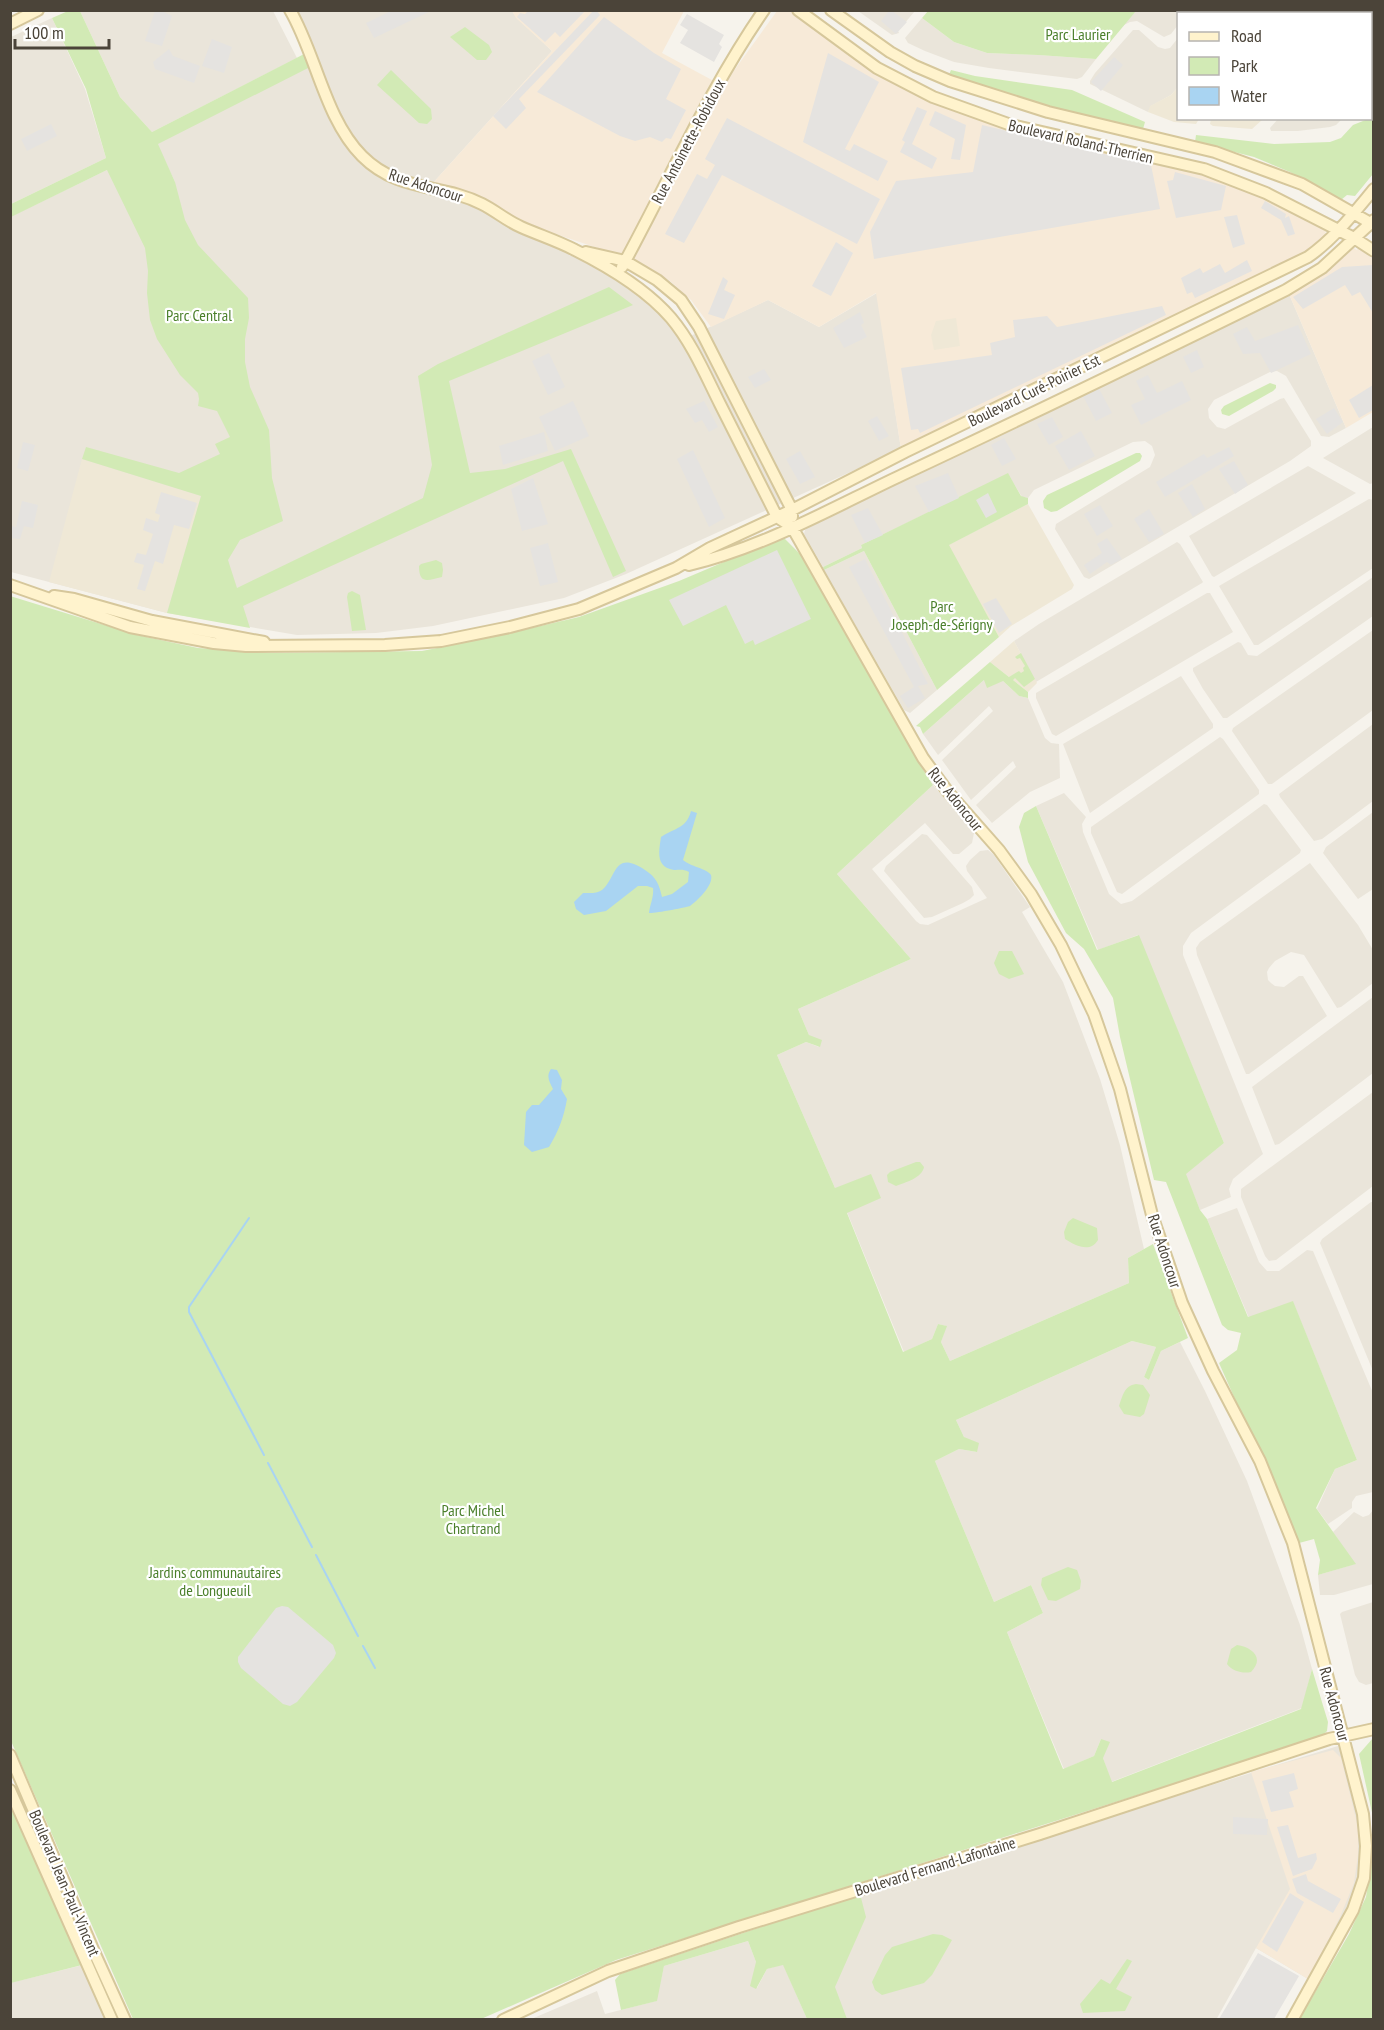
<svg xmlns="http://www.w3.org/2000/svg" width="1384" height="2030" font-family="'PT Sans Narrow',sans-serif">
  <rect width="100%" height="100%" fill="#f6f3ec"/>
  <!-- residential -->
  <path fill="#eae5da" d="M80,11h193l24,47 -145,74 -32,-35z
    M287,11h225l5,7 35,33 -120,133 41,18 58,34 58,26 53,33 42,44 84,-39 51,27 58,-34 24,156 -275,125 -62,24 -131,28 -57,7 -79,2 -130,-22 -156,-41 -1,-355 97,-47 68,12 -18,-38 149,-83z
    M858,11h57l-17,20 1,2 -7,2z
    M1136,11h55l-2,2 -11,1v11l-7,9 -7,3 -27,-16 -7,1 -8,4z
    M1367,11h7v70l-3,3 -1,-70 -5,-1z
    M52,18l33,71 21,69 -95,46v-167z
    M922,18l32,24 33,11 51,2 58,4 -14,18 -5,2 -88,-11 -35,-6 -29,-11 -17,-8 -3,-5z
    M1133,30h6l19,17 7,2 5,-1 8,-10v49l-7,8 -20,11 -3,6 -58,-28v-3l5,-8z
    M1278,119v-1l64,1 -6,6 -6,2 -32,4h-27l-1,-3z
    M1289,294l57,134 -17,9 -8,-1 -35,-60 -9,-5 -7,1 -56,28 -6,9 1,9 8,9 8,2 55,-30 4,-1 27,43v5l-21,15 -201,118 -5,-2 -29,-48 1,-5 94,-57 5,-12 -3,-9 -7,-5 -12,1 -99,48 -6,8 -6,-1 -14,-23 -147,71 1,3 -39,19 -19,-33 1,-4 5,-4z
    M1373,427v56l-3,1 -47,-26z
    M1308,466l48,27 -142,84 -2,-1 -23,-40z
    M1369,499l4,1v68l-115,77h-4l-35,-59z
    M1177,542l3,2 23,38 -1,1 -166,99 -22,-41 25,-17z
    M864,551l73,139 -27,23 -6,-3 -80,-140z
    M1373,577v39l-146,102h-4l-20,-29 -10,-18v-3l45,-26 3,1 7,12 9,1z
    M1207,593h3l23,39 -177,104 -4,-2 -16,-36v-5z
    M1373,630v80l-101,74h-4l-36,-53 1,-3z
    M1181,676l32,48v4l-123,85 -27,-69z
    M984,680l19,1 16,15 9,2 17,40 6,5 8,1 1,34 -30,14 -38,31 -16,-18 40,-38 -3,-6 -42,39 -29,-40 51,-49 -4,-5 -51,49 -15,-21z
    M1373,724v77l-51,38 -8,2 -34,-44 -1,-3z
    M1220,737l3,2 36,51v4l-137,100 -5,-2 -26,-59v-6z
    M933,785l41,48 -2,10 -13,11h-6l-28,-31 -53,46 44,52 4,3 8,1 59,-27 -20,-27 -1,-5 4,-6 10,-9 8,-1 6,5 36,52 -8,5 41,70 37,97 20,66 24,104 -16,9 1,25 -179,78 -9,-19 5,-16 -8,-2 -6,15 -28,13 -57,-140 34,-15 -46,-9 -58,-133 29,-13 13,5 -10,-12 -11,-26 113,-50 -74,-85z
    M1064,793l22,24 -4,7 1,8 26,62 12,10 11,-3 132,-97 3,1 34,45 -1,3 -109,80 -8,13v9l80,199 -30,25 -4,10 2,8 -31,13 -15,-36 39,-31 -86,-208 -40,15 -62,-144z
    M1373,812v77l-15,10 -35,-46 3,-6z
    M922,834l5,1 37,43 8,9 2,8 -4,4 -7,4 -31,14 -8,1 -40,-47 2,-5z
    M1310,863l48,62 15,25v33l-32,24 -4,1 -33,-53 -13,-3 -16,9 -6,7 -2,4 1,8 3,3 4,3 9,1 15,-11h4l24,40 -78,58h-3l-49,-119 -1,-7 4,-6z
    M1373,997v76l-94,71 -4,1 -23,-58z
    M1373,1092v94l-97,74 -7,1 -4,-5 -24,-59v-8z
    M1371,1202h3l-1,169 -53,-128 2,-4z
    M1237,1208l22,54 8,9h12l28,-21 6,1 60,142v99l-17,4 -4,6v6l-24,16 -11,-15 18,-40 22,-9 -64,-158 -44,16 -42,-99z
    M1132,1341l24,6 -12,30 5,3 12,-29 19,-9 25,49 42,90 53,144 12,44 -10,39 -191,74 -8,-24 -2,-19 -7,17 -30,13 -57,-137 36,-19 -12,-28 -37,17 -59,-141 24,-12 18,3 -13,-15 -8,-17z
    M1373,1510v74l-39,11h-14l-2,-20 37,-11 -22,-32 21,-20 9,5 6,-2z
    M1373,1602v81l-7,2 -7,-3 -4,-7 -15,-61 2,-2z
    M1338,1746l25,68 3,32 -13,64 -45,69 -52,-31 -40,72 -371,-1 -11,-29 26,-96z
    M748,1941l8,21 1,26 10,-19 16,-5 24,55 -278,1 68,-29 8,23 51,-13 8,-35z
    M87,1964l25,55h-101l-1,-36z"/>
  <!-- commercial -->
  <path fill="#f7ead8" d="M512,11h172l-22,42 61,33 54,-75h15l58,43 104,56 33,12 46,13 171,40 38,13 84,43 -4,10 -10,10 -411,198 -25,-156 -57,34 -51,-27 -57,27 -20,-27 -21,-19 -34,-20 -101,-34 -103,-43 120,-133 -36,-33z
    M1351,246l6,4 1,-2 15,11v153l-27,16 -57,-134 53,-38 2,1z
    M1333,1750l8,8 17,69v28l-4,28 -14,34 -32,62 -52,-31 34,-59 -39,-117z"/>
  <!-- education -->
  <path fill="#efe8d6" d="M1178,87v31l21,1 -3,5 -22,-2 -26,-10 2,-6 21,-11z
    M1260,118l2,2 -10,9 -39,-3 -3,-2 1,-5z
    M956,318l4,28 -26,4 -3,-15 5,-14z
    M82,459l119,37 -34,117 -118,-31z
    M1028,504l46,81 -2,4 -61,37 -12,11 -51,-92z
    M1014,641l23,42 -9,9 -38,-30z"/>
  <!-- green -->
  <path fill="#d2eab5" d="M68,11h12l40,86 32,35 156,-80 6,13 -156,79 17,38 10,38 13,25 50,53 1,20 -4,21v23l5,25 19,43 3,48 11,43 -43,19 -12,20 9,28 186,-90 9,-33 -14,-89 20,-12 171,-77 24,18 -184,76 21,92 35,-4 66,-20 55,122 -13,6 -50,-116 -320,145 7,22 -83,-15 34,-117 -119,-37 4,-12 93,26 41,-19 -5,-10 15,-7 -13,-26 -19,-5 1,-7 -1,-6 -18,-18 -23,-36 -7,-19 -3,-27 1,-22 -3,-23 -38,-78 -96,47v-13l95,-46 -20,-69 -34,-71z
    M928,11v-1l208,1 -40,48 -58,-4 -51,-2 -33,-11 -32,-24z
    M465,27l24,18 3,7 -6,8h-9l-27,-23z
    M391,70l40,39 1,10 -5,5 -8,-1 -42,-38z
    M951,70l24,6 97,14 73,32 -2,7 -83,-18 -112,-34z
    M1373,117v57l-18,22 -8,-1 -6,5 -51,-28 -36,-15 -59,-15 1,-7 78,9 56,-2 11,-4 12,-13z
    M1270,383l6,2v3l-3,3 -44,25 -7,-2 -1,-4 3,-4z
    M1136,453h4l2,3 -2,5 -83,50 -6,1 -7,-4 -1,-7 4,-6z
    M1008,473l13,23 7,2v6l-79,41 50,92 -62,53 -73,-139 -40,19 -1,-3 39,-19 -1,-3z
    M783,537l26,26 108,197 16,25 -96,89 74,85 -113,50 11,26 13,5 -2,7 -14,-5 -29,13 58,133 36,-14 10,24 -34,15 56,139 29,-13 6,-15 9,2 -6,16 9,19 179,-78 -1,-25 25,-14 35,94 -27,13 -12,29 -5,-3 12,-30 -24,-6 -176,79 8,17 15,6 -2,9 -18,-3 -24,12 59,141 37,-17 12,28 -36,19 56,137 31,-13 7,-17 9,3 -7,16 9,24 189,-73 11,-40 16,53 -1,9 -6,6 -705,223 -135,59h-348l-122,-278 -1,-1145 127,39 61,13 72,5 152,-2 80,-16 77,-18 100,-36z
    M436,560l6,3 1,7 -1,7c-14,3 -23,8 -23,-11l2,-2z
    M352,591l8,4 6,35 -14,1 -5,-34 1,-4z
    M1021,653l14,26 -11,8 -9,-9 -2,2 15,12v6l-9,-2 -16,-15 -16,7 -3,-8 -61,54 -3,-7 -4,-1 74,-64 19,15 10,-6 2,2 3,-2 -1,-3 2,-2 -5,-8 -3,1 -2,-2z
    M1036,806l61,144 42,-15 85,208 -38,31 14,36 7,9 41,98 45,-16 64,159 -22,9 -19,39 40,56 -38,11 2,-15 -6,-21 -15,4 -80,-180 18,-13 4,-17 -13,-3 -6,-5 -56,-143 -12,-2 -34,-143 -7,-39 -29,-49 -18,-16 -38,-71 -9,-35 5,-14z
    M999,951h13l12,23 -15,5 -10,-5 -5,-11z
    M916,1162h4l4,5c-2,11 -18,15 -28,19l-8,-4 -1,-7 3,-3z
    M1073,1218l24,10 1,12c-8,13 -22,6 -33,-1l-1,-7 4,-10z
    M1136,1384l7,1 7,10 -6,19 -4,3 -16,-3 -5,-8c4,-11 5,-20 17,-22z
    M1068,1567l9,3 4,11 -1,8 -24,12 -8,-1 -7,-15 1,-7z
    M1237,1645c15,2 28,13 14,27 -8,2 -19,-1 -24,-8l4,-15z
    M1373,1738v79l-14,-63z
    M10,1801l72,164 -71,18h-1z
    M1373,1853v166l-74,1 50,-86 17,-37z
    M860,1894l6,23 -31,70 12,32h-40l-24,-54 -16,4 -11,20 -6,-3 6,-24 -8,-21 -84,25 -7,35 -36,9 -6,-30 5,-6z
    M933,1934l9,1 10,5 -20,35 -8,8 -42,12 -7,-5 -3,-8 13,-27 7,-8z
    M1127,1959l5,2 -16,28 16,8 -7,14 -42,2 -3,-9 21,-25 9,5z"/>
  <!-- parking -->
  <path fill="#e5e3e0" d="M594,10l3,1 3,4 -81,84 7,9 -20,21 -13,-13z
    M155,11h7l10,5 -10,30 -17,-5z
    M391,11v-1l40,1 -57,27 -8,-15z
    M528,11v-1l57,1 -25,26 -5,-5 -10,10 -28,-25 3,-4 5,1z
    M892,11l15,11 -11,12 -15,-13 8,-10z
    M687,14l37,21 -5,9 3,3 -8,15 -34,-19 8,-13 -8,-5z
    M604,17l50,36 27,16 -15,30 20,11 -15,29 -5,-1 -4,4 -12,-5 -15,4 -15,-5 -83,-44z
    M212,39l20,8 -8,26 -22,-7z
    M169,49l4,7 27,10 -6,17 -39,-14 -2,-7z
    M828,53l51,29 -34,67 5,2 4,-7 34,17 -10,20 -75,-39z
    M1114,57l9,8 -22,26 -10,-9z
    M917,107l10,4 -15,33 25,14 -5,11 -32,-17 5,-10 -3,-2z
    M935,111l31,14 -6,35 -9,-1 4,-20 -26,-14z
    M727,118l153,81 -23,45 -135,-69 -38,68 -19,-9 32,-60 10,5 8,-14 -10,-6z
    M51,124l6,12 -30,15 -6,-12z
    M982,125l169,40 9,44 -286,50 -4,-27 26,-51 77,-9z
    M1175,172l51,14 -5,24 -45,8 -9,-37 6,-1z
    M1265,201l21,13 -1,4 4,-2 6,18 -7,2 -7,-16 -20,-12z
    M1237,215l8,29 -12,4 -9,-31z
    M836,242l17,11 -22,43 -19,-10z
    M1247,260l5,11 -57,27 -3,-6 -5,2 -6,-16 19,-10 3,5 17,-9 5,9z
    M1373,265v48l-13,-21 -8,4 -7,-11 -42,24 -10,-12 49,-30z
    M723,277l5,4 -4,9 11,5 -11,24 -16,-5z
    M1162,306l4,9 -246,118 -2,-4 -7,1 -10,-62 91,-13 -2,-12 25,-6 -2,-17 34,-4 10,11z
    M860,312l4,11 -3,2 6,12 -23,11 -11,-20z
    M1298,325l13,29 -40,19 -11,-20 -17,1 -10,-20 14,-7 8,14z
    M1197,350l7,17 -13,6 -8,-16z
    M549,353l16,34 -17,8 -16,-34z
    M764,369l7,11 -16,8 -7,-11z
    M1148,375l9,18 25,-12 9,19 -50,25 -10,-20 14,-6 -9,-18z
    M1373,385v25l-14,8 -10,-18z
    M1098,387l14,26 -16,8 -13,-25z
    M573,401l16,35 -34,15 -16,-34z
    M704,401l14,26 -9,5 -7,-12 -7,3 -9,-14z
    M1334,408l9,14 -16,12 -11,-15z
    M877,416l12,20 -10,5 -11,-20z
    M1052,417l11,20 -14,8 -12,-21z
    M1081,431l14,25 -26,14 -14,-24z
    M544,432l4,19 -45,14 -4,-19z
    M1004,438l12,21 -14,7 -11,-21z
    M23,442l12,3 -7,26 -11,-3z
    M1229,447l5,9 -69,41 -9,-15 48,-28 3,4z
    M693,450l32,68 -16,9 -32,-68z
    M800,451l15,26 -15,7 -14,-25z
    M1234,461l14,24 -13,9 -16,-25z
    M948,473l11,25 -30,14 -14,-26z
    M533,478l15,46 -26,7 -11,-42z
    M1192,484l13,25 -12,8 -15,-24z
    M161,492l36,11 -8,26 -15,-4 -11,39 -8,-3 -10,30 -8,-2 7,-24 -10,-3 3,-9 9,2 7,-21 -10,-4 3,-12 12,4 2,-7 -5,-2z
    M988,493l9,19 -11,6 -10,-18z
    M22,501l16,4 -5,23 -9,-2 -4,13 -9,-1v-12l5,1z
    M1100,505l13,21 -16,10 -13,-22z
    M868,508l15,27 -18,8 -14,-28z
    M1149,509l15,25 -15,8 -15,-23z
    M1107,538l15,21 -11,6 -4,-3 -17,12 -6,-9 18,-12 -5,-9z
    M548,543l10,39 -18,4 -10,-38z
    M777,550l34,69 -56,26 -2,-5 -8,4 -19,-39 -43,21 -14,-26z
    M865,559l63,125 -10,2 7,12 -17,10 -8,-12 14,-9 -65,-120z
    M996,598l16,26 -13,9 -16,-29z
    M282,1606l6,1 45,38 3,8 -2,5 -37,44 -7,4 -7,-2 -42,-36 -3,-6v-5l38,-49z
    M1294,1773l4,16 -9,3 5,15 -23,5 -9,-31z
    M1233,1817l35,2 -1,16 -34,-1z
    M1288,1825l10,33 18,-5 1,6 -5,10 -19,7 -16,-49z
    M1306,1874l2,7 33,18 -8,14 -36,-20 -5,-14z
    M1290,1893l14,9 -27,50 -15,-10z
    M1258,1953l41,23 -25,43h-55z"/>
  <!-- water -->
  <path fill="#a9d4f2" d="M691,811l6,2 -14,47c6,6 25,9 28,15 3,10 -14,26 -21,31 -2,1 -38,8 -41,7 1,-9 5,-16 4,-25l-6,-2h-9l-32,25 -22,4 -8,-6 -2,-7 9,-9c6,0 14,1 19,-3 15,-12 11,-41 43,-20 11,7 14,14 17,27l10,-3 16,-12 1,-10c-6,-3 -8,-2 -15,-2 -19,-3 -15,-19 -13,-33 15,-10 25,-8 30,-26z
    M551,1069l6,1 5,10 -1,9 6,10c-3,18 -9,33 -18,48l-17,5 -8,-7 2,-33 6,-7h7l14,-16c-4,-8 -7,-13 -2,-20z"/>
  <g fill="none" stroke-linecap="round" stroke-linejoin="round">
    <!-- stream -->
    <path stroke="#a9d4f2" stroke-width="2" d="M249,1218l-60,89v5l75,143
      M268,1463l44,84
      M316,1555l42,81
      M363,1646l12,22"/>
    <defs>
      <path id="secondary" d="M290,10c26,44 35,109 72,146 37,37 79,27 120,48 14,7 25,17 39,23 18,8 37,14 54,23 34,17 71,39 96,68 21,25 34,56 49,86 19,38 38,75 57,113l15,10 131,231 25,34 51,58 32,44 30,51 33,69 26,75 32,126 30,88 31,68 47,90 33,82 70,271 3,32 -2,32 -11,32 -61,110
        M798,10l79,58 56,29 78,28 193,44 62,24 88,45 20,13
        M831,10l59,42 25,14 35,15 98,31 167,40 87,32 72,41
        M10,24l28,-14
        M586,252l39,9 32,19 24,20 18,27 93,183v7
        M622,267c47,-86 86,-176 142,-257
        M689,565c75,-18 143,-57 213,-90 128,-60 256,-122 384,-185l36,-22 52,-48
        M10,585l120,42 84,16 32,3 139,-1 56,-4 69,-14 69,-18 97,-41 34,-20 82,-38 113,-58 403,-195c26,-18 46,-44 66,-68
        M54,596l20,3 78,22 112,21
        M10,1755l85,199 30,66
        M10,1790l102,230
        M503,2020l105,-49 131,-44 301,-93 289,-95 45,-10"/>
    </defs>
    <!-- secondary casing -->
    <use href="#secondary" stroke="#d6c79b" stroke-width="14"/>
    <!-- secondary -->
    <use href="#secondary" stroke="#fff3cd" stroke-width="10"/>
  </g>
  <g text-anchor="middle" stroke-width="4.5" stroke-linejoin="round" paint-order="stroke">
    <!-- park labels -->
    <g font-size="16" fill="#4a7f2a" stroke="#fff">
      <text x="1078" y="40">Parc Laurier</text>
      <text x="199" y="321">Parc Central</text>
      <text x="942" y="612">Parc<tspan x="942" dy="18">Joseph-de-Sérigny</tspan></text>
      <text x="473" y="1516">Parc Michel<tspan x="473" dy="18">Chartrand</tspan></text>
      <text x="215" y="1578">Jardins communautaires<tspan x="215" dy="18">de Longueuil</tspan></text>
    </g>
    <!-- street labels -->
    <g font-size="16" fill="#4b4439" stroke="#fff">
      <text transform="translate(688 141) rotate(-62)" y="6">Rue Antoinette-Robidoux</text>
      <text transform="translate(1081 141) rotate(13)" y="6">Boulevard Roland-Therrien</text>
      <text transform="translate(426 185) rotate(18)" y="6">Rue Adoncour</text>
      <text transform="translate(1034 390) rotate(-26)" y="6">Boulevard Curé-Poirier Est</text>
      <text transform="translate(956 799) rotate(51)" y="6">Rue Adoncour</text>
      <text transform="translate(1165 1251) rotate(72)" y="6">Rue Adoncour</text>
      <text transform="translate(1335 1704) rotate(75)" y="6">Rue Adoncour</text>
      <text transform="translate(935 1866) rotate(-17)" y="6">Boulevard Fernand-Lafontaine</text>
      <text transform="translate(65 1883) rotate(67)" y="6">Boulevard Jean-Paul-Vincent</text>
    </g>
  </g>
  <!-- border -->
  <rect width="1384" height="2030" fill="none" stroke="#4b4439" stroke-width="24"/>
  <!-- legend -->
  <rect x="1177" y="12" width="195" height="108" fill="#ffffff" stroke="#b7b4b0" stroke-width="1.5"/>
  <rect x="1189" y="32" width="30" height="9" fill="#fff3cd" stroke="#b7b4b0" stroke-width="1.5"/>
  <text x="1231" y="42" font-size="18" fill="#4b4439">Road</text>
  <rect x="1189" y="57" width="30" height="18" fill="#d2eab5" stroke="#b7b4b0" stroke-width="1.5"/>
  <text x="1231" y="72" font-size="18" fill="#4b4439">Park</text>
  <rect x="1189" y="87" width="30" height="18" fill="#a9d4f2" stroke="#b7b4b0" stroke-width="1.5"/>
  <text x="1231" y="102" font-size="18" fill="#4b4439">Water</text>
  <!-- scale -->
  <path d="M15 39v9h94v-9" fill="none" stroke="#4b4439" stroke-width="3"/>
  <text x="24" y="39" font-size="18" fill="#4b4439" stroke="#ffffff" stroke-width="4.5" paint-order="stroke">100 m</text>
</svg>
